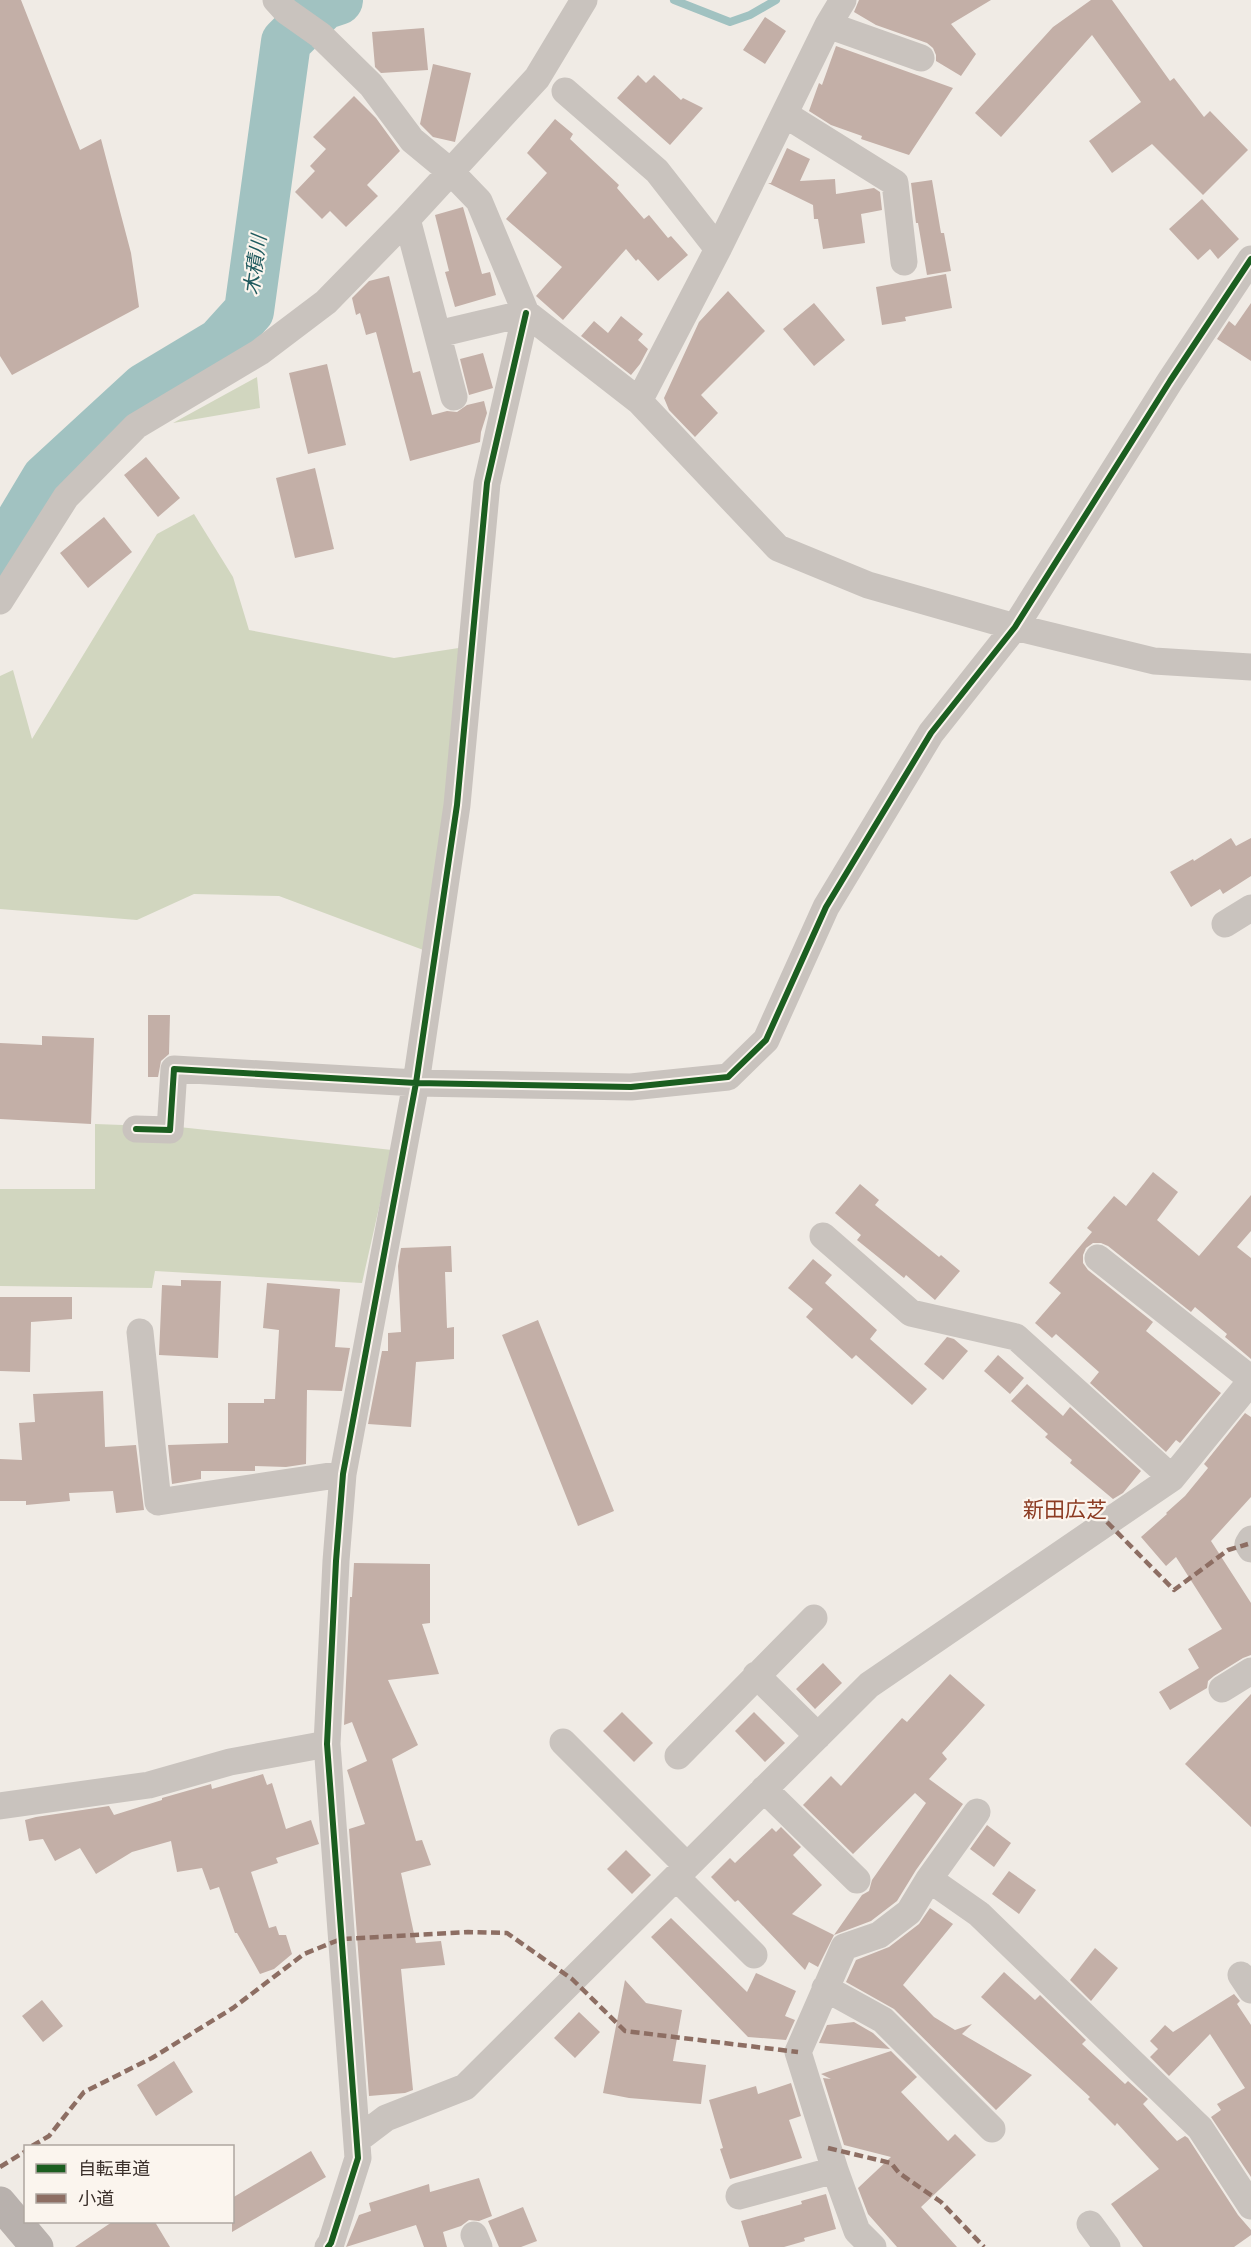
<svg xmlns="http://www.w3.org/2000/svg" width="1251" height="2247" font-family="'Archivo Narrow','Noto Sans JP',sans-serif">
  <rect width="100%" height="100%" fill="#f0ebe5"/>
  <!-- green -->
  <path fill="#d1d6bf" d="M257,377l3,31 -87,15z
    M194,514l39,63 16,53 145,28 71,-11 -39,304 -147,-55 -85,-2 -57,26 -137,-11v-233l13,-6 19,69 125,-205z
    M95,1124l84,3 213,23 -30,133 -207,-12 -3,17 -152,-2v-97h95z"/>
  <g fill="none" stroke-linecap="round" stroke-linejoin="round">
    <!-- stream -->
    <path stroke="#a1c2c1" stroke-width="8" d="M674,0l56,22 20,-7 26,-15"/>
    <!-- river -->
    <path stroke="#a1c2c1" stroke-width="50" d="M0,556l46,-77 99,-91 75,-45 29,-32 37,-269 37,-37 15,-5"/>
  </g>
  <!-- building -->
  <path fill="#c3afa7" d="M0,0h21l59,150 21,-11 30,114 8,54 -127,68 -12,-19z
    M859,0h132l-40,24 25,30 -15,22 -25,-15v-6l-3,-7 -6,-5 -51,-18 -22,-13z
    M1091,0h21l58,81 4,-3 30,39 6,-6 38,39 -45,45 -51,-51 -40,29 -23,-32 52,-39 -49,-67 -91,102 -26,-24 78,-86z
    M765,17l21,14 -21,33 -22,-14z
    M424,28l4,42 -47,3 -6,-6 -3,-35z
    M836,46l117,42 -44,67 -48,-16 1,-3 -31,-11 -22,-14 10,-28 3,2z
    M433,64l38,9 -16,69 -22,-5 -13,-13z
    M638,75l8,8 8,-8 27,25 2,-2 20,10 -33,37 -53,-47z
    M354,96l22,22 24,33 -33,34 11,11 -32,31 -16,-16 -8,8 -27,-27 20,-21 -5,-5 16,-17 -13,-12z
    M555,119l18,15 -3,5 49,46 -2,3 27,31 5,-4 19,23 3,-2 17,19 -30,26 -20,-22 -2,2 -10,-12 -63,71 -27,-24 26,-29 -56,-48 41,-46 -20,-20z
    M787,148l23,11 -10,22 35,-2 1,15 38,-6 6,4 2,18 -21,4 4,29 -42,6 -5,-30h-4l-1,-14 -45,-22h3z
    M932,180l9,53h3l7,38 -24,4 -9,-52h-2l-5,-40z
    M1202,199l37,40 -21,20 -8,-10 -12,11 -29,-31z
    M463,207l19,67 8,-2 6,23 -41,12 -10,-35 4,-1 -14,-56z
    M946,274l6,34 -47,9 1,4 -24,4 -6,-38z
    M389,276l24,97 7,-2 12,44 15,-4 10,1 10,-7 17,-4 3,12 -6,19 -1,10 -70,19 -34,-129 -10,3 -6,-22 -4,2 -4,-17 17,-17z
    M728,291l37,40 -64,64 17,18 -23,24 -26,-27 -5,-12 35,-76z
    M814,303l31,37 -31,26 -31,-37z
    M1251,303v58l-34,-22 12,-18 6,5z
    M621,316l22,18 -5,6 10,9 -8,15 -9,11 -50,-39 13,-15 14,12z
    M483,353l10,35 -24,7 -9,-36z
    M327,364l19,81 -38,9 -19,-81z
    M146,457l34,41 -22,19 -34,-42z
    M315,468l19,81 -39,9 -19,-80z
    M104,517l28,35 -44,36 -28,-35z
    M1231,838l5,8 15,-8v38l-28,18 -3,-5 -29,18 -21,-35 23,-13 1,2z
    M148,1015h22l-1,39 -8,7 -3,16h-10z
    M42,1036l52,2 -3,86 -91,-5v-76l42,2z
    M1153,1172l25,20 -21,28 42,36 52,-61v36l-14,16 14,11v101l-26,-22 2,-3 -32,-27 -4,5 -83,-66 -7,-3h-8l-7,5 -3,7v8l5,7 65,52 -7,9 75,62 -41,50 -4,-3 -10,12 -76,-69 9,-11 -43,-38 -4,4 -17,-15 26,-30 -12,-10 43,-51 -5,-4 27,-32 12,10z
    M860,1184l19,16 -4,5 64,52 2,-2 19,16 -25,29 -29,-25 -2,3 -47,-38 4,-5 -26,-22z
    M451,1246l1,26h-7l2,56 7,-1v32l-38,3 -5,65 -43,-3 14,-73h6v-18l13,-1 -3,-66 3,-18z
    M813,1259l19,16 -7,8 52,47 -7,9 57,50 -15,16 -56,-50 -4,4 -46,-42 7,-8 -25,-21z
    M181,1280l40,1 -3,77 -59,-3 3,-70 19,1z
    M267,1283l73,6 -5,58 15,1 -8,43 -35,-1 -1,74 -20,3 -31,-1v5h-54v8l-29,5 -4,-39 60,-2v-40h36v-4h11l4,-69 -16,-2z
    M0,1297h72v22l-41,3 -1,50 -30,-1z
    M538,1320l76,191 -36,15 -76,-191z
    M947,1337l7,2 14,12 -25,29 -19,-16z
    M998,1355l26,23 -14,16 -26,-23z
    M1027,1384l36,32 7,-9 71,64 -18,22 -10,6 -43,-36 2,-3 -27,-23 3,-3 -37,-33z
    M103,1391l2,56 31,-2 8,65 -28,3 -3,-22 -44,2 1,8 -44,4v-4h-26v-42l22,1 -3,-37 16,-1 -2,-28z
    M1245,1413l6,4v80l-40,44 40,62v52l-8,3 -29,18 -6,5 -1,7 -37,22 -11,-18 40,-24 -11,-19 34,-20 -46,-72 -10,9 -25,-29 26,-23 -1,-1 19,-17 23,-28 -4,-4z
    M354,1563l76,1v59l-8,1 17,50 -51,6 30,65 -26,14 24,82 6,-1 9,25 -30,8 15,70 25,-2 4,24 -44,4 12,121 -8,3 -36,3 -20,-267 16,-5 -18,-54 20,-9 -15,-39 -8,3 6,-128h2z
    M823,1663l19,20 -27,26 -19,-20z
    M950,1674l35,31 -43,48 5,6 -18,20 34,25 -47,66 -19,31 -26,20 -37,14 28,-40 7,-4 3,-11 54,-77 -11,-10 -62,61 -50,-49 28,-29 10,10 61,-68 5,4z
    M1251,1694v133l-66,-63z
    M622,1712l31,31 -19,19 -31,-31z
    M754,1712l31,31 -20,19 -30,-31z
    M263,1774l4,11 5,-2 14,46 25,-9 8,24 -43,14 2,5 -27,9 18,56 7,-2 3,9h7l6,19 -18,15 -14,5 -23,-41h-2l-16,-46 -9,3 -8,-22 -25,4 -6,-31 -39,11 -36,22 -16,-26 -25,13 -12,-22 -14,2 -4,-21 11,-3 73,-11 5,9 48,-15v-2l49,-14 1,5z
    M987,1825l24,18 -17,24 -24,-18z
    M781,1827l20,20 -8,8 29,30 -30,29 42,21 -16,32 -9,-5 -4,8 -67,-70 -3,2 -24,-25 19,-19 5,5 37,-35 4,4z
    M626,1850l25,25 -19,19 -25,-25z
    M1009,1871l27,19 -17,24 -27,-20z
    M930,1908l23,16 -50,61 31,32 21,13 17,-6 -10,10 70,41 -36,35 -102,-101 -48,-27 10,-22 33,-13 30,-23z
    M671,1918l76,74 9,-19 40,18 -11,25 10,4 -9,20 -38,-3 -97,-100z
    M1095,1948l23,20 -27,33 -21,-21z
    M1004,1972l31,28 5,-5 46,45 -4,4 43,40 3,-3 20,18 -5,5 34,37 8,-5 3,2 50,77 13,15v5l-17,12h-91l-32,-43 48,-35 -42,-46 -2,3 -27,-27 2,-2 -109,-100z
    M625,1980l21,23 36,7 -9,51 33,4 -5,39 -72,-6 -26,-5z
    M1234,1994l6,7 -3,3 14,21v152l-40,-60 10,-7 -4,-6 28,-16 -35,-54 -41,42 -19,-19 8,-8 -8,-8 15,-16 8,7z
    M42,2000l21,26 -20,16 -21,-26z
    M579,2012l21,20 -25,26 -21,-20z
    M854,2022l19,11 17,16 -71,-6 8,-18z
    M891,2051l26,26 -16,15 47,49 7,-7 21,21 -55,52 36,40h-60l-29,-33 -10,-26 33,-31 -47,-12 -21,-67 8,1 -10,-5z
    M174,2061l19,31 -37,24 -19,-31z
    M791,2083l10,33 -12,4 13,38 -72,21 -10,-30 3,-1 -14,-48 47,-14 2,8z
    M311,2151l15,26 -94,55v-34z
    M479,2178l13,38 -13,5 -10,-1 -8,6 -18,6 4,15h-23l-8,-22 -70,22 13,-32 12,-4 -2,-8 60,-19 1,8z
    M826,2194l10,35 -32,9 1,3 -21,6h-35l-8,-26 61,-17 -1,-3z
    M523,2207l14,34 -16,6h-22l-11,-26z
    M112,2222h43l15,25h-95z"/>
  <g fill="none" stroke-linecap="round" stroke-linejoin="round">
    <!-- street -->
    <path stroke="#c9c3be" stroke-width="27" d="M276,0l10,11 34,24 51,50 41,55 40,33 27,28 47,112 113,88 139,147 90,37 147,42 139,34 97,6
      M828,25l93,33
      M565,91l92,80 61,78
      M786,115l109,68 9,79
      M407,219l47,178
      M438,334l88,-21
      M639,401l79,-152 110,-224 15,-25
      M0,601l66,-104 70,-71 124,-74 66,-50 81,-83 130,-141 47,-78
      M1225,924l26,-16
      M136,1129l34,1 4,-61 242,14 215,4 97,-10 38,-37 60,-133 105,-174 84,-106 155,-246 81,-122
      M823,1236l88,77 105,24 156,141
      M1098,1258l153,121
      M140,1332l18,170 185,-28
      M1251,1539l-3,5 3,5
      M756,1675l62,61
      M1222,1689l29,-18
      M563,1742l124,124
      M678,1756l136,-138
      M764,1789l93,91
      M0,1806l149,-21 81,-23 97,-18
      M676,1877l78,78
      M929,1879l48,-67
      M1241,1975l10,15
      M825,1988l58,32 109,109
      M357,2140l29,-22 79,-31 404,-402 303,-207 79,-97
      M739,2196l96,-26
      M1090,2224l17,23
      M474,2235l5,12
      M328,2247l3,-4 27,-85 -31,-414 9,-183 7,-87 73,-391 41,-278 30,-322 39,-170
      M873,2247l-16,-16 -22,-61 -37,-118 46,-105 35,-12 30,-23 20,-33 50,35 221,214 51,78"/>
    <!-- primary -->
    <path stroke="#b8b1ad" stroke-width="33" d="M0,2203l37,44"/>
    <!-- quiet -->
    <path stroke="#8d6e63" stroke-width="4.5" stroke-dasharray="9 4.5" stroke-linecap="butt" d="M1107,1522l67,68 54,-40 20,-6
      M32,2146l17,-10 35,-44 68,-34 81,-50 71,-54 37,-15 127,-7 39,1 65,46 53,52 173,21
      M828,2148l63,15 8,10 42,29 43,45
      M0,2167l26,-16"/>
    <defs>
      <path id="cycleway" d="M136,1129l34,1 4,-61 242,14 215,4 97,-10 38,-37 60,-133 105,-174 84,-106 155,-246 81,-122
        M328,2247l3,-4 27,-85 -31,-414 9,-183 7,-87 73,-391 41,-278 30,-322 39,-170"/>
    </defs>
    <!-- cycleway casing -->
    <use href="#cycleway" stroke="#fbf5ee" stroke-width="10"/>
    <!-- cycleway -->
    <use href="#cycleway" stroke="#1b5e20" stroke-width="6"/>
  </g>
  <g text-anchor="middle" stroke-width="4.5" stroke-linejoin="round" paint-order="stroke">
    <!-- water labels -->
    <g font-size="20" font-style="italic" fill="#1f5a5e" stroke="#fbf5ee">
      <text transform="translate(255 265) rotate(-82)" y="7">木積川</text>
    </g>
    <!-- quarter labels -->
    <g font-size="21" fill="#8c3b22" stroke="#fbf5ee">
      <text x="1065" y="1517">新田広芝</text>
    </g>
  </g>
  <!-- legend -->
  <rect x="24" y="2145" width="210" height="78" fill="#fbf5ee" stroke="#aea6a0" stroke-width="1.5"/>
  <rect x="36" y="2164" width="30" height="9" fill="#1b5e20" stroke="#aea6a0" stroke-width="1.5"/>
  <text x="78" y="2175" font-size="18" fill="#3b302b">自転車道</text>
  <rect x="36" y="2194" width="30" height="9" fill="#8d6e63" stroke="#aea6a0" stroke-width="1.5"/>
  <text x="78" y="2205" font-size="18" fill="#3b302b">小道</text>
</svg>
